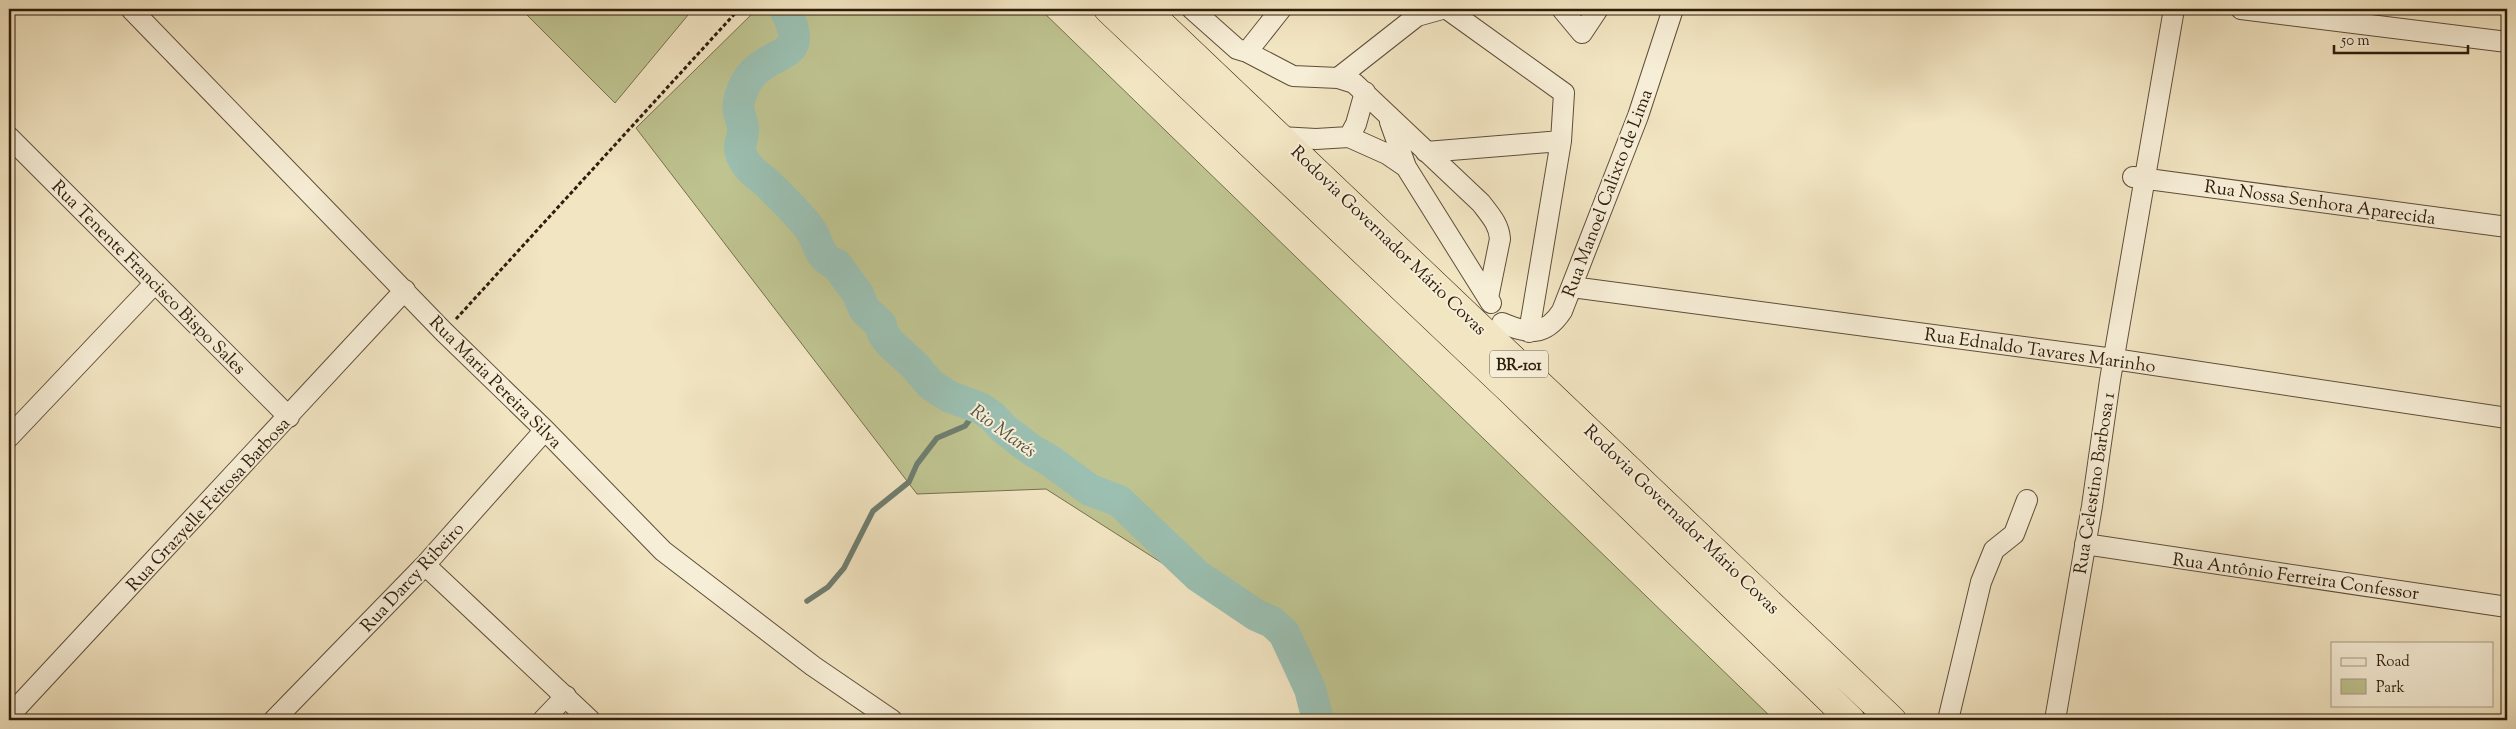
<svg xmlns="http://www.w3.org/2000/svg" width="2516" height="729" font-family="'Sorts Mill Goudy',serif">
  <rect width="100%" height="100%" fill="#f2e5c2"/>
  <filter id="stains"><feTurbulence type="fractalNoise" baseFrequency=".004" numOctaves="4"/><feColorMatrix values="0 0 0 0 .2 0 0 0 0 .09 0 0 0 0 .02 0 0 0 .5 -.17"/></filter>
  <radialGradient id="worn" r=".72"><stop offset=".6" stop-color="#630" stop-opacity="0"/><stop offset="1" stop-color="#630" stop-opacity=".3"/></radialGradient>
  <!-- green -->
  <path fill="#bec390" stroke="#76704e" d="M521,9h172l-78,94z
    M757,9h283l734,711h-461l-38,-85 -229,-146 -129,5 -281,-366z"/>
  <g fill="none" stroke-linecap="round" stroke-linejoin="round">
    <!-- stream -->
    <path stroke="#6f7e6f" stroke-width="5.5" d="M807,601l21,-14 16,-19 29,-57 36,-29 8,-18 20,-26 28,-12 6,-8 1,-12"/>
    <!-- river -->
    <path stroke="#9bbfb1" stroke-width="32" d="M785,9c25,49 -6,39 -30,62 -8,7 -12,17 -15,26 -5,17 3,19 3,33 0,8 -5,16 -2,23 4,15 17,22 27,31 14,14 30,29 42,45 9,13 9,31 26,35l22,30 6,15 17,16 2,9 7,9 25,23 16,19 19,12 30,11 12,8 12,13 29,22 16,9 41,30 29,11 79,75 58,39 16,7 12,11 26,56 8,31"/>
    <defs>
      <path id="minor" d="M131,9l313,323 101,98 118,121 150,115 79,54
        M1192,9l45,40 10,3 46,24 45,2 16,5 127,120c9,12 18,21 19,36l-12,59
        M1447,9l117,84 -3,48 -32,191
        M1562,9l20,24 16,-24
        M2241,9l266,33
        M1247,52l34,-43
        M1338,78l79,-62 25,-7
        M1390,122l16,45 85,136
        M9,137l280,280
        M1280,137l36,2 33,-2 38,17 19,13
        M1349,137l7,-13 9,-32
        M1426,152l135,-11
        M2133,177l374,50
        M1572,287l542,72 393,59
        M1502,323c26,11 43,14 60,-12l76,-195 35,-107
        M9,437l146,-154
        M2085,544l422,63
        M425,565l165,155
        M9,716l396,-426
        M274,720l151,-155 120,-135
        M543,720l23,-24
        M1948,720l33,-138 13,-32 20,-16 13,-34
        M2055,720l37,-214 18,-126 64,-371"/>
      <path id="highway" d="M1108,9l401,380 342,331
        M1145,9l747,711"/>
    </defs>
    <!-- minor casing -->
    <use href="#minor" stroke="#5f4e39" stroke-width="22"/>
    <!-- highway casing -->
    <use href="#highway" stroke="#2e1c0b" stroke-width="29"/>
    <!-- path -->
    <path stroke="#2e1c0b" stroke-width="3" stroke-dasharray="4 2.5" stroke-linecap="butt" d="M456,319l283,-310"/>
    <!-- minor -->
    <use href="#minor" stroke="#f7eed7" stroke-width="20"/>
    <!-- highway -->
    <use href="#highway" stroke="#f2e5c2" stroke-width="28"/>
  </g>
  <g text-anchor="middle" stroke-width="4" stroke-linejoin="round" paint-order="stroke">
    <!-- shield labels -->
    <rect fill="#f7eed7" stroke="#6a5b48" stroke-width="1" x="1490" y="350.5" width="58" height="27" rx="4"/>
    <g font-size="16" font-weight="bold" fill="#2e1c0b">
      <text x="1519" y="370">BR-101</text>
    </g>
    <!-- street labels -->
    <g font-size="18" fill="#2e1c0b" stroke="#f7eed7">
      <text transform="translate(1607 193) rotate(-69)" y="6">Rua Manoel Calixto de Lima</text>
      <text transform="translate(2320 202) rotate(8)" y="6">Rua Nossa Senhora Aparecida</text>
      <text transform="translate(1389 240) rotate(44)" y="6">Rodovia Governador Mário Covas</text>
      <text transform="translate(149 277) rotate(45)" y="6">Rua Tenente Francisco Bispo Sales</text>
      <text transform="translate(2040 350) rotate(8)" y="6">Rua Ednaldo Tavares Marinho</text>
      <text transform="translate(496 382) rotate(45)" y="6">Rua Maria Pereira Silva</text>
      <text transform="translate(2094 483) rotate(-81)" y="6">Rua Celestino Barbosa 1</text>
      <text transform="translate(208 504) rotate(-47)" y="6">Rua Grazyelle Feitosa Barbosa</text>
      <text transform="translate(1682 519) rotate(44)" y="6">Rodovia Governador Mário Covas</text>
      <text transform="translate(2296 576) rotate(8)" y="6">Rua Antônio Ferreira Confessor</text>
      <text transform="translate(412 577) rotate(-47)" y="6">Rua Darcy Ribeiro</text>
    </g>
    <!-- water labels -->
    <g font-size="19" font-style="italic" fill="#545545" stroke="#f7eed7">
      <text transform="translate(1004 430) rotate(36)" y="7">Rio Marés</text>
    </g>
  </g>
  <!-- margin -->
  <rect width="2516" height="729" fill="none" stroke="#f2e5c2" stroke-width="30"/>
  <rect x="10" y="10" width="2496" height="709" fill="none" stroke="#2e1c0b" stroke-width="2.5"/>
  <rect x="15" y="15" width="2486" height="699" fill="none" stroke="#2e1c0b"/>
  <!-- legend -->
  <rect x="2331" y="642" width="162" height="65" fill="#f7eed7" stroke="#a79a85"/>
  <rect x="2341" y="658" width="25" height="8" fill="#f7eed7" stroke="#a79a85"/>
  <text x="2376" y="666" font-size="15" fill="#2e1c0b">Road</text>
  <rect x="2341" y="679" width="25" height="15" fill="#bec390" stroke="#a79a85"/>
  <text x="2376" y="692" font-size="15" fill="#2e1c0b">Park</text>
  <!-- scale -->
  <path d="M2334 45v8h134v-8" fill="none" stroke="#2e1c0b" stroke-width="2.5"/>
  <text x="2341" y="45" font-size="15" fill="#2e1c0b" stroke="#f7eed7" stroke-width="4" paint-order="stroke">50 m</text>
  <rect width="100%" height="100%" filter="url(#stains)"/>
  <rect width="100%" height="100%" fill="url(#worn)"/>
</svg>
